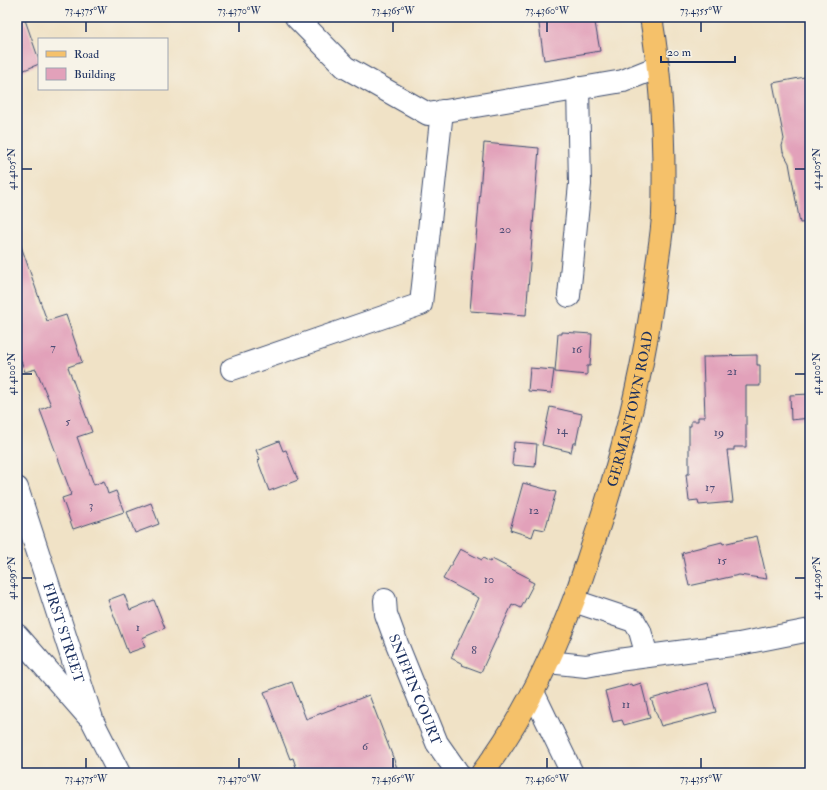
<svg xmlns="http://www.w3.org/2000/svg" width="827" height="790" font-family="'IM FELL Double Pica',serif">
  <rect width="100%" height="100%" fill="#f7f3e8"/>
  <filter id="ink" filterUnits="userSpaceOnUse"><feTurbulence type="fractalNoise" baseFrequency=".025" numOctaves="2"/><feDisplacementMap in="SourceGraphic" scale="8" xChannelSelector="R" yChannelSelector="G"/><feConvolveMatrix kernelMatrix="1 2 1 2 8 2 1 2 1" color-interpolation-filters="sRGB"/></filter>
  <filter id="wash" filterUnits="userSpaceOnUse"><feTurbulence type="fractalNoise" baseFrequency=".012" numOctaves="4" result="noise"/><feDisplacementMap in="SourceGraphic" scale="16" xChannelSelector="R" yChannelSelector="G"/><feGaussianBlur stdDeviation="0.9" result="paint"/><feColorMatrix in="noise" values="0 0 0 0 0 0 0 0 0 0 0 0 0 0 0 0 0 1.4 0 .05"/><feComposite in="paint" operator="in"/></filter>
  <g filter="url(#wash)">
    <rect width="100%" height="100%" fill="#f0e2c6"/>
    <g id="blocks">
      <!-- building -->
      <path fill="#e2a1ba" d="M17,17h7l15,43v4l-22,9z
        M538,17h56l6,34 -56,9z
        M810,76v146l-10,1 -11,-60 -6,-11 -1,-6 2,-7 -11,-56z
        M484,143l55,5 -13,167 -56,-4z
        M17,243h3l27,78 19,-6 16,47 -14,5 24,65 -15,5 17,48 10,-4 4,13 8,-3 8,21 -51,17 -11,-31 9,-3 -1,-1 1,-1 -31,-83 11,-5 -15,-36 -11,3 -8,-23z
        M562,332l30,2 -2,32h-3v9l-32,-3 3,-38h4z
        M757,355v10h3v21h-14v61h-12v3h-7l6,52 -34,3 -1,-5 -9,1 -3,-27h3v-48h2v-5h7v-4h7l-2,-60h9v-1z
        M530,368l24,2 -3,23 -23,-2z
        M810,394v24l-19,2 -1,-25z
        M550,407l32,7 -6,29h-3l-2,9 -29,-7z
        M279,441l4,10 3,-1 12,30 -29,11 -11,-30 2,-2 -4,-9z
        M514,442l23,2 -2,23 -23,-2z
        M523,483l33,9 -11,38 -10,-2 -3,9 -22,-7z
        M151,503l8,21 -24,9 -8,-21z
        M757,536l10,43 -28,-4 -50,11 -7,-33 8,-2v-1l32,-8 1,2z
        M460,549l22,11 1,-2 7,4 2,-3 37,19 -1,2 6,3 -13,25 -6,-3 -1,1 -2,-1 -31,67 -19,-7 1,-1 -12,-6 28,-60 -36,-19z
        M124,594l6,16 24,-10 11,28 -23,10 3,9 -17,6 -20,-53z
        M292,682l14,37 63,-24 30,78h-101l-5,-15 -3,1 -26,-67z
        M641,683l9,35 -26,7 -2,-5 -9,2 -8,-31 26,-7 1,2z
        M708,683l8,29 -55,14 -10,-27z"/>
    </g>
  </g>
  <g filter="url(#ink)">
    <use href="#blocks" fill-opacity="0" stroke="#3b4a6e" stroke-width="1"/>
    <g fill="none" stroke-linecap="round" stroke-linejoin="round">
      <defs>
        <g id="minor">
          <path d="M296,17l49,50 83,47 195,-33 35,-14"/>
          <path d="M569,296l11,-112 -2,-96"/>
          <path d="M232,369l189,-65 21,-193"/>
          <path id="s1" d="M17,488l76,234 26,51"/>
          <path id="s2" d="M385,600l1,14 11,30 40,99 21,30"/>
          <path d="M574,601l60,20 6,10 7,25"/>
          <path d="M17,635l70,80"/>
          <path d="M548,662l38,4 32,-6 121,-16 71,-14"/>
          <path d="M533,692l39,81"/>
        </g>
        <g id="major">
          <path id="s3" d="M482,773c39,-51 68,-111 91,-171 8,-20 14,-41 21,-61 28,-84 50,-170 61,-259 2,-22 7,-45 8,-67 2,-66 -1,-132 -12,-198"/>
        </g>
      </defs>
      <!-- minor casing -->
      <use href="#minor" stroke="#3b4a6e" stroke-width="24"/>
      <!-- major casing -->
      <use href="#major" stroke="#3b4a6e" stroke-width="24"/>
      <!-- minor -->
      <use href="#minor" stroke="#fff" stroke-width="22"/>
      <!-- major -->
      <use href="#major" stroke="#f5c16b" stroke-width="22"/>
    </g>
  </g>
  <!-- ticks -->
  <path fill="none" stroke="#1b2f5e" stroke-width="1.5" d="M86,22v10M239,22v10M393,22v10M547,22v10M701,22v10M22,169h10M795,169h10M22,374h10M795,374h10M22,578h10M795,578h10M86,758v10M239,758v10M393,758v10M547,758v10M701,758v10"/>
  <g text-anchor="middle" stroke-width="4" stroke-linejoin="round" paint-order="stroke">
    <!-- number labels -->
    <g font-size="12" fill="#4d4c75">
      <text x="505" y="233">20</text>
      <text x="53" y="351">7</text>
      <text x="577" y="353">16</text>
      <text x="732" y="375">21</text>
      <text x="68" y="425">5</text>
      <text x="562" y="434">14</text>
      <text x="719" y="436">19</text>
      <text x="710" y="491">17</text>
      <text x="91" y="509">3</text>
      <text x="534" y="514">12</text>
      <text x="722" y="564">15</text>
      <text x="489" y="583">10</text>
      <text x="138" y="631">1</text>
      <text x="474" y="654">8</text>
      <text x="626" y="708">11</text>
      <text x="365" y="750">6</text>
    </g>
    <!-- street labels -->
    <g font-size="14" fill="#1b2f5e" stroke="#f7f3e8">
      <text dy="5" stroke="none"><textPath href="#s3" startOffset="396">GERMANTOWN ROAD</textPath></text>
      <text dy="5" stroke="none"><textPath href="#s1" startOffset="152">FIRST STREET</textPath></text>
      <text dy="5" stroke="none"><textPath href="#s2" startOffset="95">SNIFFIN COURT</textPath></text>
    </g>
  </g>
  <!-- margin -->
  <rect width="827" height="790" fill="none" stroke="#f7f3e8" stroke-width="44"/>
  <!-- legend -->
  <rect x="38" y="38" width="130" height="52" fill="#f7f3e8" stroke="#9fa5b1"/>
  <rect x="46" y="51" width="20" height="6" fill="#f5c16b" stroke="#9fa5b1"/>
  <text x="74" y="58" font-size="12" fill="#1b2f5e">Road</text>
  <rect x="46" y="68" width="20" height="12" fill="#e2a1ba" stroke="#9fa5b1"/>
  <text x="74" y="78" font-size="12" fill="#1b2f5e">Building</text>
  <!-- scale -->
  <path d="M661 56v6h74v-6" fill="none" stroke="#1b2f5e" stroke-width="2"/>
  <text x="667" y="56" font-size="12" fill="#1b2f5e" stroke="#f7f3e8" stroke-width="3" paint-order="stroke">20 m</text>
  <rect x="22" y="22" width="783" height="746" fill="none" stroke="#1b2f5e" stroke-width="1.5"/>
  <g font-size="10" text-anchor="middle" fill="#1b2f5e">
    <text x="86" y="14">73.4375°W</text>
    <text x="239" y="14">73.4370°W</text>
    <text x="393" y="14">73.4365°W</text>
    <text x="547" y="14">73.4360°W</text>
    <text x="701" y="14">73.4355°W</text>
    <text transform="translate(11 169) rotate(-90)" y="4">41.4105°N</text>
    <text transform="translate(816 169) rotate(-90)" y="4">41.4105°N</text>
    <text transform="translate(11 374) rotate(-90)" y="4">41.4100°N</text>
    <text transform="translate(816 374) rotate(-90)" y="4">41.4100°N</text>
    <text transform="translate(11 578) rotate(-90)" y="4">41.4095°N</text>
    <text transform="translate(816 578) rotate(-90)" y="4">41.4095°N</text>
    <text x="86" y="782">73.4375°W</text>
    <text x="239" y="782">73.4370°W</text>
    <text x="393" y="782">73.4365°W</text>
    <text x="547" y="782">73.4360°W</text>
    <text x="701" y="782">73.4355°W</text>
  </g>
</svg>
